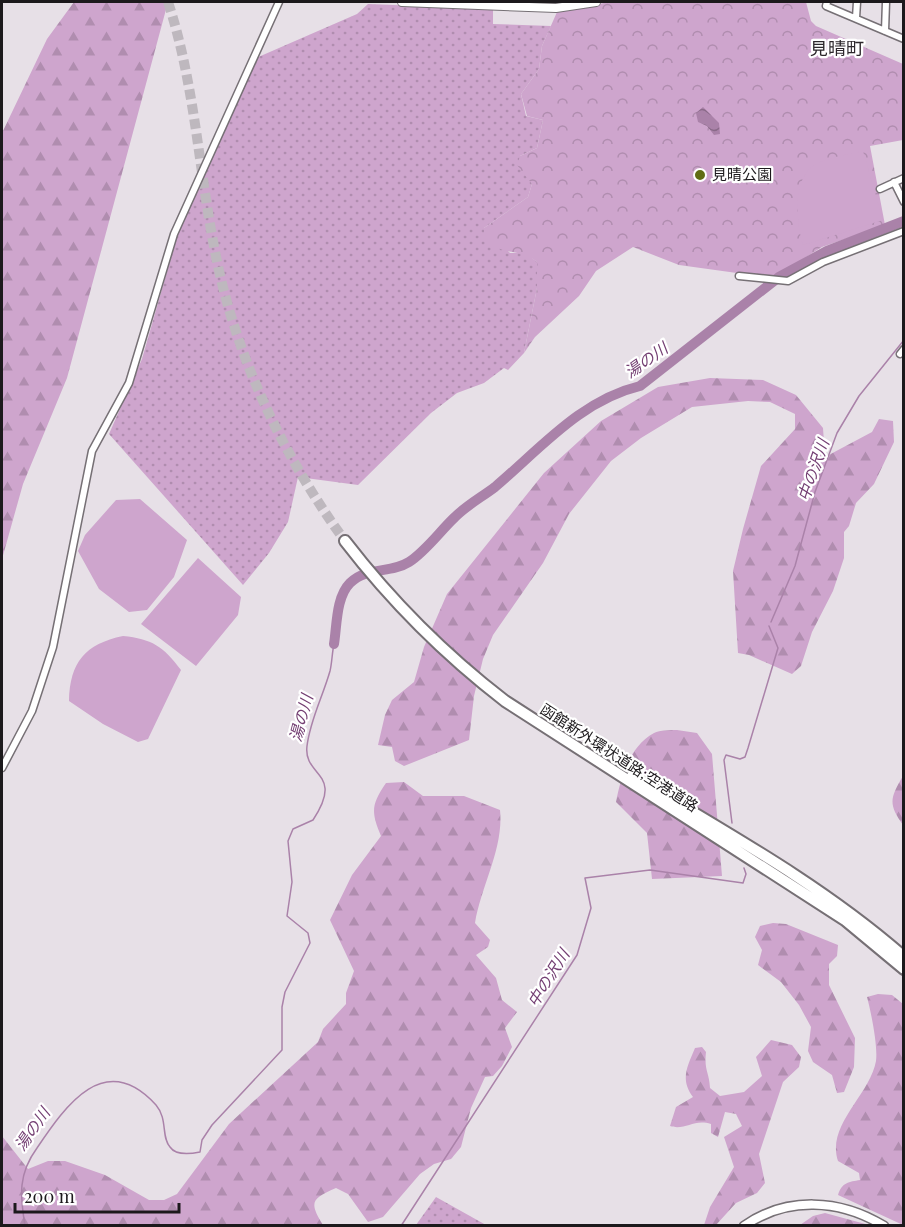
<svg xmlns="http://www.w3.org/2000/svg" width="905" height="1227" font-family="'Playfair Display','Noto Sans JP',serif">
  <defs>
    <pattern id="grass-dots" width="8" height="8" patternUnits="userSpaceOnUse" patternTransform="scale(1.5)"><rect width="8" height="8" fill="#cea5cd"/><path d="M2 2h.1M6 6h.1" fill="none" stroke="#b08daf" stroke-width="1.8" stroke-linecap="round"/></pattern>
    <pattern id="forest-firs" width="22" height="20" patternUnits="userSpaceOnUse" patternTransform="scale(1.5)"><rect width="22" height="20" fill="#cea5cd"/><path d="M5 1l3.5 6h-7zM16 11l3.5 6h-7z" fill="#b08daf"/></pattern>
    <pattern id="park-crowns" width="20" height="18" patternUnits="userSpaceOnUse" patternTransform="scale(1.5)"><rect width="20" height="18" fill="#cea5cd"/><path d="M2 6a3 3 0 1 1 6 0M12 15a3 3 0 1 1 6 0" fill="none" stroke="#b08daf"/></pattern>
    <pattern id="water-waves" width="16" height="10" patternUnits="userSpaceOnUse" patternTransform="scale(1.5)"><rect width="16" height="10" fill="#aa82a9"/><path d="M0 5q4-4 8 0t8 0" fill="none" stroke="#8a6a89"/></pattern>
  </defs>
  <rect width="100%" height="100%" fill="#e7e0e7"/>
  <!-- grass -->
  <path fill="url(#grass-dots)" d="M368,4l125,5v15l58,2 -9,20 -3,23 -18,25 5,22 17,4 -6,28 -17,8 12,28 -4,13 -44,31 26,25h16l11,9v26l-13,65 -16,17 -4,-2 -20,15 -27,10 -26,20 -73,72 -60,-8 -10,45 -19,31 -26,32 -134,-151 33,-75 36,-126 78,-175 101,-44z
    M436,1197l50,28h-70z"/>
  <!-- forest -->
  <path fill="url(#forest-firs)" d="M74,2h94l-101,376 -44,106 -21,75v-426l45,-94z
    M710,378l53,2 33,15 27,33 2,29 47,-25 7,-13 14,2 1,21 -20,42 -18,19 -7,23 -5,6v26l-11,33 -21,41 -11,34 -9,8 -43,-19 -11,-2 -5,-82 10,-42 18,-63 34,-37v-15l-25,-12 -22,-1 -56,6 -51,31 -30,23 -42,53 -26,49 -50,72 -10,24 -9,37 -5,44 -65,26 -9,-5 -3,-14 -14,-2 7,-30 7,-15 22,-18 10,-35 23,-53 97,-121 57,-52 57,-34z
    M677,730l20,3 15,21 10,122 -70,3 -5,-46 -31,-31c5,-25 13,-55 38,-69 6,-3 16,-3 23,-3z
    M903,776l1,49h-1c-15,-21 -13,-27 0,-49z
    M404,782l19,14h41l36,14c4,38 -19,76 -25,113l15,17 -2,7 -12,8 20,23 6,22 15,12 -12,16 7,19 -10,19 -9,10 -8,1 -14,31 -10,39 -10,12 -17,5 -14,10 -37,43 -15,5 -20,-28 -12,-6c-25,11 -27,14 -13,37h-321v-89l26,33 20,-8h17l40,14 44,25h15l13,-6 52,-70 89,-82 5,-13 23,-25v-11l8,-22 -24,-51 22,-45 29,-39c-10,-24 -10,-31 5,-53z
    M773,923l13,1 52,21 -1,11 -8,8v21l26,53 -1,29 -10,25 -7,1 -5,-18 -19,-13 -5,-11 3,-24 -12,-22 -18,-23 -23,-17 4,-15 -7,-13 5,-11z
    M878,994l14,1 11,9v221l-65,-30c4,-13 11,-13 22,-15l-1,-7 -21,-12c-12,-36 32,-66 38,-100 2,-15 -5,-49 -9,-64z
    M771,1040l21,5 9,12 -2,10 -16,15 -24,72 6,29 -8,10 -21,10 -20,22h-12l6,-18 24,-40 -10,-30 18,-11 -6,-12 -11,-2 -7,25 -7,-4v-9c-17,-6 -26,7 -41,2l6,-19 17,-10c-13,-17 -6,-30 2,-49l7,-1 4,5c-2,19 3,19 4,36l10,8 24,-4 18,-16 -6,-19z
    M825,1213l44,12h-69l13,-9z"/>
  <!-- park -->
  <path fill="url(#park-crowns)" d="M609,2h197l5,19 5,5 87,38v76l-33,6 15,79 -63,22 -49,31 -94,-13 -46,-18 -37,24 -17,25 -44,41 -11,16 13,-65v-26c-20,-16 -33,-3 -53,-25v-9l44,-31 4,-13 -15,-19 3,-9 17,-8 6,-28 -16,-4 -6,-22 18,-25 3,-23 15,-34z"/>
  <!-- pitch -->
  <path fill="#cea5cd" d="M863,151l20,69 -80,25c-7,-22 -12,-70 15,-82 13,-6 31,-9 45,-12z
    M140,499l47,41 -13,37 -27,33 -18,2 -30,-23 -21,-38 7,-16 31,-35z
    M198,558l43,39 -3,18 -42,51 -55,-42z
    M123,636c29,3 40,10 58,34l-33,69 -10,3 -35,-18 -34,-23c1,-39 16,-57 54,-65z"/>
  <!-- water -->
  <path fill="url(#water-waves)" d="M703,107l16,16 1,11 -6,1 -7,-9 -9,-4 -2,-9z"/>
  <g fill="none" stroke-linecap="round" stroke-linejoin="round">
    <!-- stream -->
    <path stroke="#aa82a9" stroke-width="1.5" d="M771,622l24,-56 20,-74 22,-59 22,-37 45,-56
      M732,823l-8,-63 2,-5 14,4 5,-2 3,-9 30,-100 -9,-22
      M25,1226c-5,-31 -7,-52 12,-78 29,-43 68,-99 119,-43 12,14 5,32 14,42 6,9 20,7 30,5l2,-12 10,-15 70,-75v-43l3,-15 25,-49 -2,-10 -21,-17 5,-34 -4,-41 5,-12 20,-9c32,-48 -10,-43 -6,-74 3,-26 16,-50 23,-75 2,-8 2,-18 4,-27
      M401,1226l176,-271 14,-47 -6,-30 65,-8 93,13 3,-9 -2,-6"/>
    <!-- river -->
    <path stroke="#aa82a9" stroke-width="10" d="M334,644c3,-19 2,-47 16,-61 17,-17 40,-9 59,-21 17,-11 31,-31 46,-45 12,-12 27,-20 40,-30 45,-38 86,-87 145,-101l139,-109 48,-26 77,-30"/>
    <!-- motorway-tunnel -->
    <path stroke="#beb8be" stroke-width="10" stroke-dasharray="10 5" stroke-linecap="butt" d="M168,2c29,88 31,182 52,273 22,95 68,188 125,266"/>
    <defs>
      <path id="minor" d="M827,2l-1,4 78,33
        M856,18l1,-16
        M885,31l1,-29
        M894,182l10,20
        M880,189l24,-11
        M739,276l49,5 35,-19 81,-31
        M900,354l4,-5
        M2,768l30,-57 21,-64 39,-196 37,-68 45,-149 105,-232"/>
      <path id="tertiary" d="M402,2l154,6 40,-6"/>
      <path id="secondary" d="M744,1226c43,-30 96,-27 140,0"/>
      <path id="motorway" d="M345,541c47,61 99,113 160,160l340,219 59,49
        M632,776c93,56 190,109 272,181"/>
    </defs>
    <!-- minor casing -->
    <use href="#minor" stroke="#767075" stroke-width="9"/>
    <!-- tertiary casing -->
    <use href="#tertiary" stroke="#767075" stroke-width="10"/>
    <!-- secondary casing -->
    <use href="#secondary" stroke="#767075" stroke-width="11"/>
    <!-- motorway casing -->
    <use href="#motorway" stroke="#767075" stroke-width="14"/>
    <!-- minor -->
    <use href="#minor" stroke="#fff" stroke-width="6"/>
    <!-- tertiary -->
    <use href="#tertiary" stroke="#fff" stroke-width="8"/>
    <!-- secondary -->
    <use href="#secondary" stroke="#fff" stroke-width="8"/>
    <!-- motorway -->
    <use href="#motorway" stroke="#fff" stroke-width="10"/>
  </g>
  <!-- markers -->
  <circle fill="#606c14" stroke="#fff" stroke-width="2" cx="700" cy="175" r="6"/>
  <g text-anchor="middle" stroke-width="4.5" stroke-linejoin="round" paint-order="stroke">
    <!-- poi labels -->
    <g font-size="15" fill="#1c191c" stroke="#fff" text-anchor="start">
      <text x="712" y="180">見晴公園</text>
    </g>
    <!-- street labels -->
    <g font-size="15" fill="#1c191c" stroke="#fff">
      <text transform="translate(619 758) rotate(33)" y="5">函館新外環状道路;空港道路</text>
    </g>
    <!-- water labels -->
    <g font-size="16" font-style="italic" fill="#743f73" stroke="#fff">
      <text transform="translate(646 360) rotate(-35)" y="6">湯の川</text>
      <text transform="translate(813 470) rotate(-71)" y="6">中の沢川</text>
      <text transform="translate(301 718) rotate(-75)" y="6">湯の川</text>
      <text transform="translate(548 978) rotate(-58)" y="6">中の沢川</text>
      <text transform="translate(32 1129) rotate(-55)" y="6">湯の川</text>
    </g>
    <!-- quarter labels -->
    <g font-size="18" fill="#2d282c" stroke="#fff">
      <text x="837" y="55">見晴町</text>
    </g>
  </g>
  <!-- border -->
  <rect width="905" height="1227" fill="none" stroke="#1c191c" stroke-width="6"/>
  <!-- scale -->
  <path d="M15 1203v9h164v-9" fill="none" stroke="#1c191c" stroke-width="3"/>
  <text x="24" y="1203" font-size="18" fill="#1c191c" stroke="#ffffff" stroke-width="4.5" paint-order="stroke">200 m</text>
</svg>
